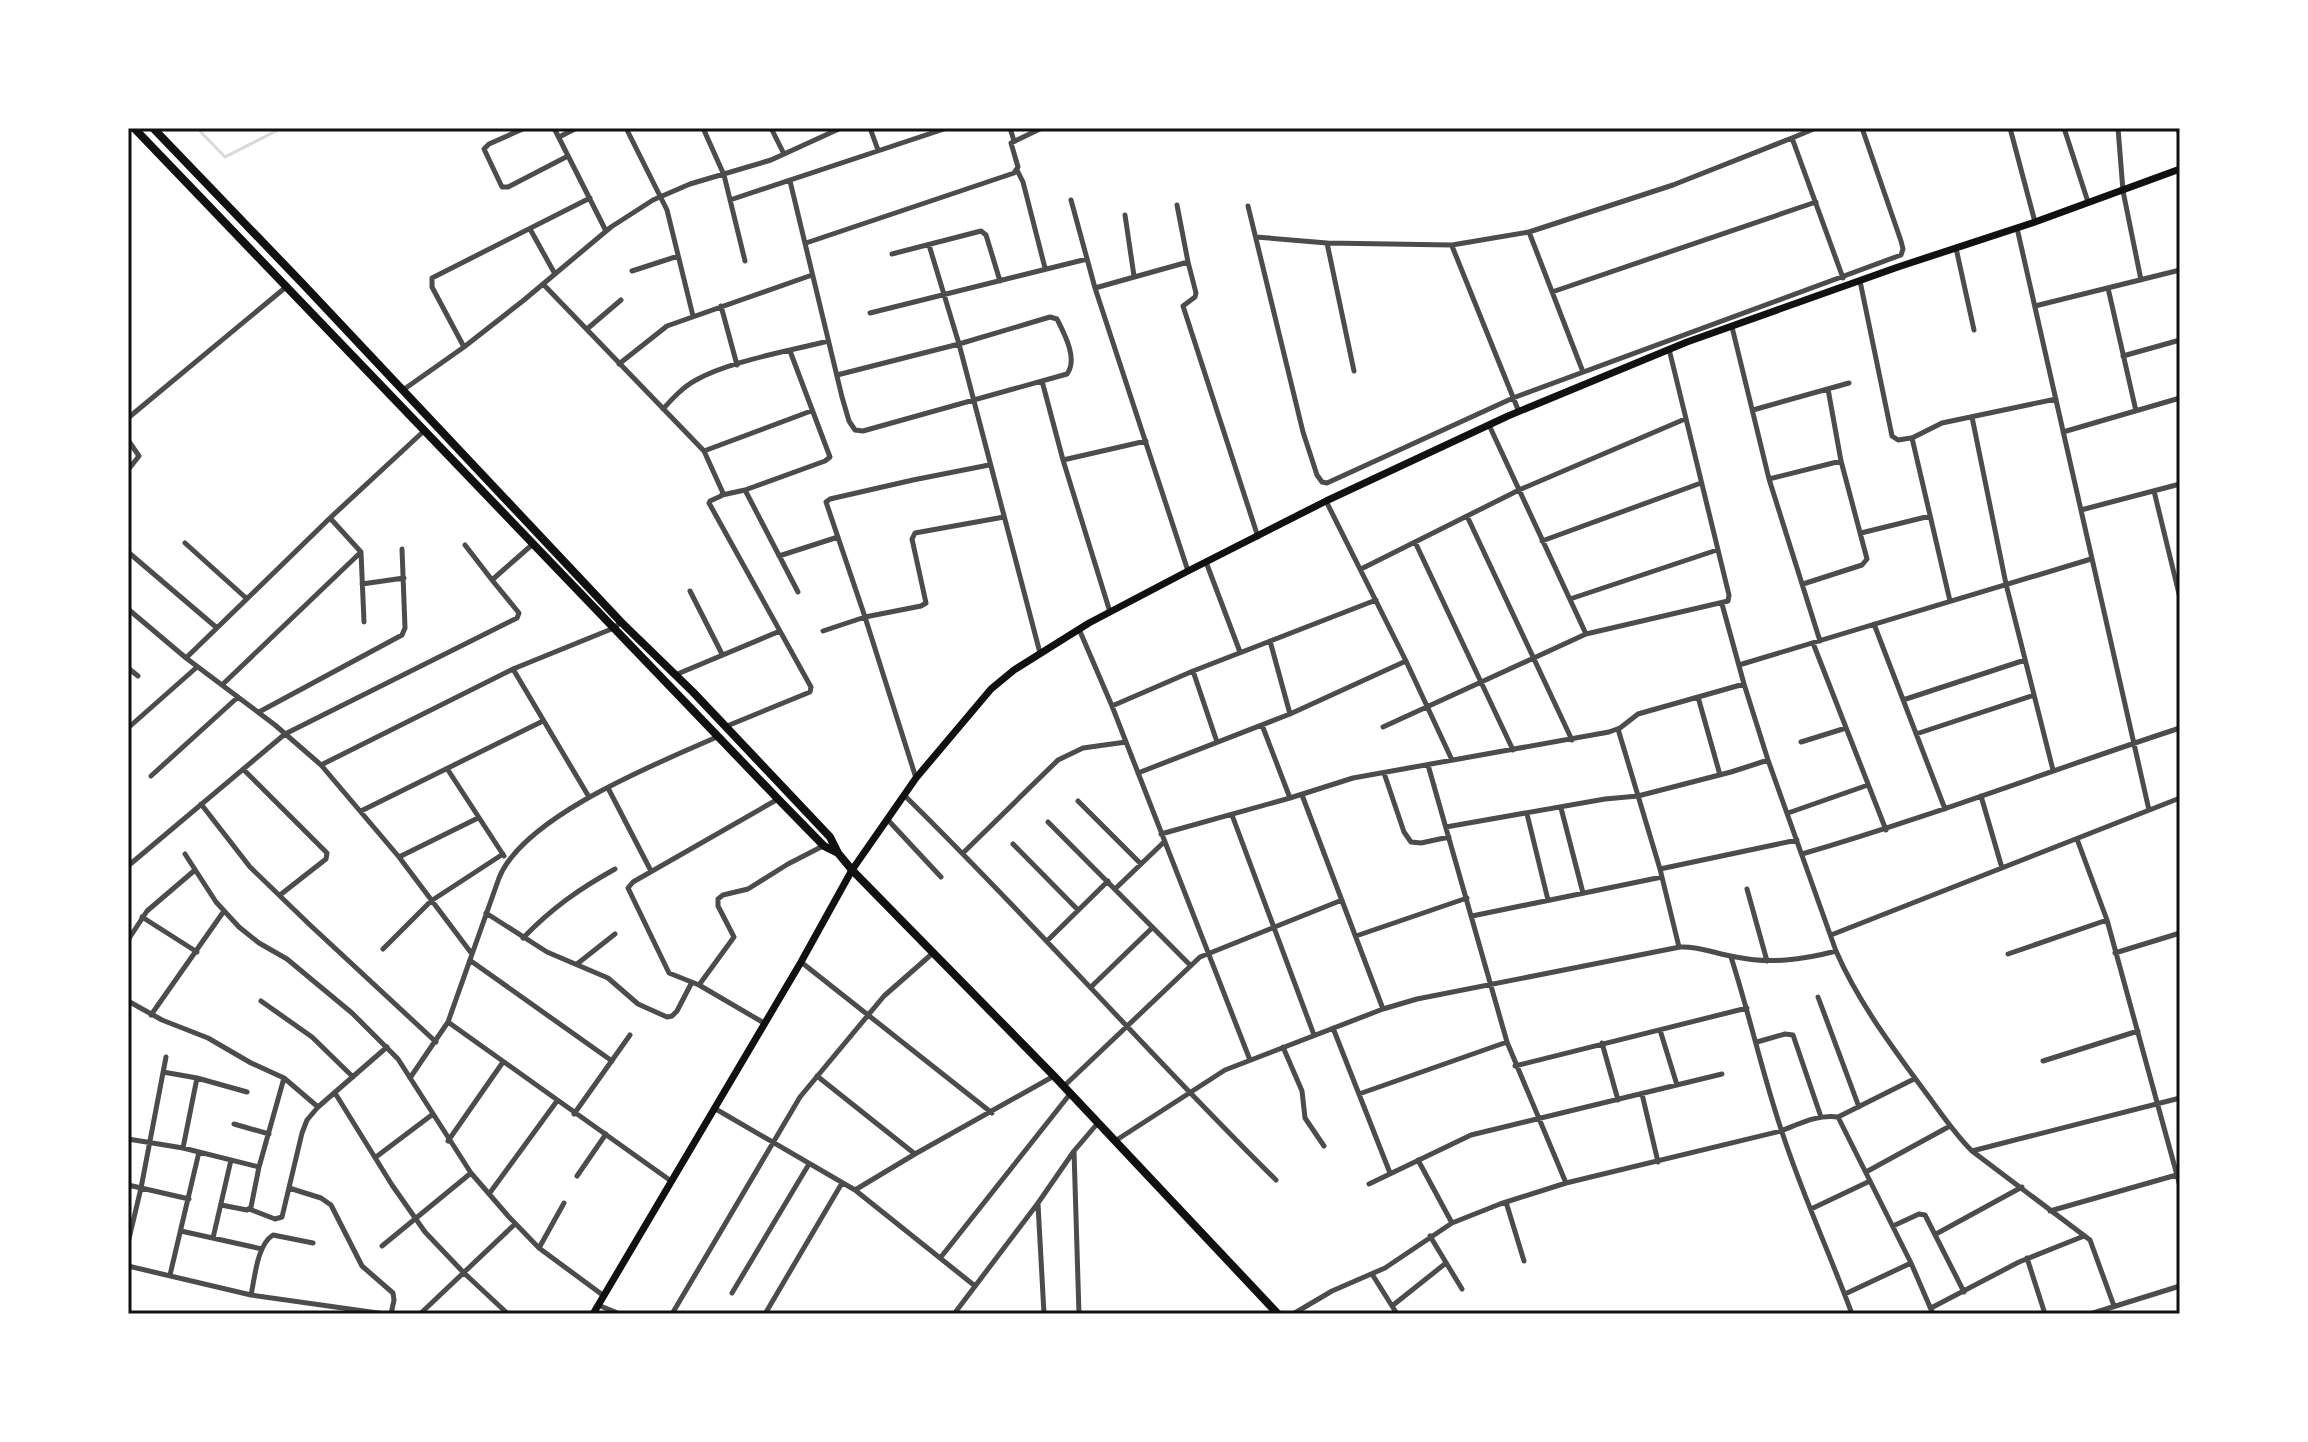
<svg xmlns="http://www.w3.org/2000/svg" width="2308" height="1442" font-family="Manrope,sans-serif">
  <rect width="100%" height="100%" fill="#fff"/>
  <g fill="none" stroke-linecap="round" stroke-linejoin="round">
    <!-- stream -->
    <path stroke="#d9d9d9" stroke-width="3" d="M197,128l28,29 57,-29"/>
    <!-- minor -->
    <path stroke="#4c4c4c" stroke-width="5" d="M525,128l-36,16 -5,5 18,38h6l60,-31
      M554,128l52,103
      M626,128l41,82 26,106
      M703,128l21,47 21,86
      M771,128l13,26
      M870,128l8,22
      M1010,128l4,13
      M2010,128l25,94
      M2064,128l24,74
      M2118,128l5,63 18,89
      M2178,128l2,8
      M559,137l18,-9
      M1792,138l24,-10
      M1017,170l6,12 22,86
      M790,181l52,216 7,24 6,9 8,1 204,-57c11,-15 -2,-39 -10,-55l-7,-2 -91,27 -122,31
      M730,200l217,-72
      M1071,200l24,88 93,283
      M1177,205l11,57 8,31 -1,4 -12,9 75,231
      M1248,206l55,226 14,43 5,7 5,1 186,-85 388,-143 2,-6 -2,-8 -39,-113
      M1125,215l9,61
      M2017,228l132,582
      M530,229l25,45
      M1529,232l54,140
      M1256,237l71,6 125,2 77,-13 144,-47 119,-47 51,140
      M806,243l208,-70 4,-6 -7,-24 31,-15
      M1327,243l27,128
      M929,245l30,99 81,309
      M1452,246l67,166
      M1956,248l18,82
      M892,254l89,-23 5,4 14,46
      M632,271l46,-15
      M1860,281l32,155 6,4 13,-2
      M543,284l161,167 19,42 -2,3 -11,5 -1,2 102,184 -1,5 -83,34
      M1095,288l93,-26
      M2108,288l28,123
      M1552,292l264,-90
      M721,306l16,59
      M2035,306l145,-36
      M870,313l217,-54
      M1732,327l37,152 51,162
      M587,329l34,-29
      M464,347l-32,-60v-9l158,-80
      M2123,356l57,-16
      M619,364l48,-38 145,-51
      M1042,381l21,79 47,152
      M403,390l61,-43 60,-47 87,-73 42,-27 37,-16 81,-24 70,-32
      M663,409c10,-11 20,-22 33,-29 33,-19 94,-29 132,-39
      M1753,410l96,-27
      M1972,417l34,167 47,186
      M128,418l158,-131
      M1489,425l97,209
      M2063,432l117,-34
      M128,440l11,16 -11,14
      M704,451l107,-40
      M1063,460l83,-19
      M1769,479l72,-18
      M745,490l53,102
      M2154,491l26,107
      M722,495l23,-5 80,-29 5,-4 -40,-106
      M1326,501l80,160 46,99
      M2081,510l99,-26
      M1467,516l105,224
      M330,518l31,34 3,70
      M1861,533l69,-17
      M1542,541l159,-58
      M1415,542l98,208
      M185,543l61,55
      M465,545l27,35
      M128,552l89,76
      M779,556l59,-19
      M1206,562l34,90
      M1361,569l158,-79 166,-71
      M362,584l42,-6
      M1803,584l59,-19 5,-6 -26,-98 -13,-72
      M690,591l32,63
      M1570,599l147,-49
      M1950,601l-38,-163 30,-15 114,-24
      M1722,604l22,80 24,76 68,191c22,51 57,97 90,142 15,20 28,40 46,58l118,89 24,66
      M128,609l58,49 89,67 46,40 78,92 73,97
      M1874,624l71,185
      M1079,629l33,77 138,354
      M823,631l42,-14 56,-11 5,-3 -14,-64 3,-6 89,-16
      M1270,641l20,73
      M1813,643l73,187
      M186,658l144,-140 95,-88
      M1739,665l352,-106
      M128,668l10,8
      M513,669l76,128
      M1193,671l24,71
      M675,675l105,-44
      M222,685l139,-133
      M1698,697l22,78
      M1903,700l122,-40
      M1112,706l81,-35 183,-71
      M259,712l143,-77 3,-7 -3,-79
      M1262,725l28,73
      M1383,727l203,-93 142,-33 1,-6 -60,-246
      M128,728l69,-61
      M1618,729l42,140 19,78
      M1916,734l118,-39
      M1801,742l45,-14
      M321,765l192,-96 101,-41 7,-6
      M1428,765l79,277 59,141
      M243,769l84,84 -1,6 -46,36
      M448,770l56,86
      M1138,773l152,-59 116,-53
      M1384,773l20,59 7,10 10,1 28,-6
      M151,776l87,-79
      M916,778l-51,-161 -39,-115 4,-3 83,-19 76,-15
      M608,788l43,83
      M904,795c128,125 245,260 372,385
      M1302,795l81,214
      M1981,796l21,72
      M1078,801l63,63
      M201,804l49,63 60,58 126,117
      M1561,808l22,85
      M361,811l182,-90
      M1788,813l80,-28
      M1527,814l21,86
      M1232,815l82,220
      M887,819l54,58
      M1048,822l142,143
      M1446,827l159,-28 33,-3 93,-24 37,-12
      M1161,834l129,-36 63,-20 256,-46 11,-4 18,-14 106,-30
      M2077,839l30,81 73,266
      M1013,844l65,66
      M963,853l95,-93 25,-12 43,-6
      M185,854l31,48 23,25 20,16 28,16 65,54 46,46 73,114 38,44 30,31 65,48
      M1802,854c128,-37 252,-85 378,-126
      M399,857l79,-39
      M128,866l157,-132 232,-116 2,-5 -27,-33 41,-36
      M1660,869l137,-29
      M1115,889l49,-47
      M1747,889l20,72
      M486,913l61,39 61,26 30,26 29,13 5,-1 5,-5 15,-29
      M1472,916l190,-39
      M142,917l55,35
      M1831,935l349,-137
      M1356,936l111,-38
      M523,938c29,-30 56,-49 92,-69
      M128,940l19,-29 48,-41
      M1047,941l61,-60
      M383,949l48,-48 72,-47
      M2115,953l65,-20
      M2008,954l99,-34
      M1731,957c19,59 32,120 52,178 20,61 47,119 69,179
      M471,961l141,100
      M801,962l191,151
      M577,964l38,-30
      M699,985l35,-48 -16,-31v-7l5,-4 25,-6 40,-25 35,-18
      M1091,987l61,-59
      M1818,997l41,110
      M128,1001l34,19 46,18 43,25 33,15 34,29
      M261,1001l51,36 41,40
      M151,1015l73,-104
      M448,1022l223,159
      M764,1023l-65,-38 -30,-12 -41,-85 5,-6 145,-83
      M1333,1028l57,145
      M1660,1030l17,55
      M1757,1042l28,-8 8,1 28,82
      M1602,1043l16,57
      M1283,1047l19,44 3,27 19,28
      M2043,1061l95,-30
      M1515,1066l232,-58
      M163,1072l34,6 50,14
      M817,1076l98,78
      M410,1078l38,-56 51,-144c25,-62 159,-115 218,-141
      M1063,1087l137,-130 142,-57
      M335,1093l57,92 33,47 38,40 45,42
      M1359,1094l148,-52
      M1642,1094l16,68
      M714,1108l141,82 120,96
      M574,1114l56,-79
      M1838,1117l73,146 22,51
      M234,1124l35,10
      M128,1139l55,9 76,19
      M448,1141l55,-79
      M1115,1141l110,-71 158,-61 34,-10 263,-52c20,-1 36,7 56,10 34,7 66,3 100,-6
      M183,1148l14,-70
      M1074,1151l5,163
      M1972,1151l208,-53
      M376,1157l57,-43
      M1418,1160l34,63
      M1866,1172l84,-46
      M577,1176l29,-42
      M1369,1184l102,-49 251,-61
      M128,1185l61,14
      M289,1188l32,10 10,7 31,61 31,27 1,7 -3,14
      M855,1190l60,-36 139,-78
      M489,1194l68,-93
      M1506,1202l18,59
      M1038,1204l6,110
      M221,1205l26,5 4,-3 8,-40 25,-89
      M249,1209l26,10 7,-2 20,-84 5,-13 11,-13 69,-60
      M1811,1209l59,-28
      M2050,1211l130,-37
      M1893,1226l26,-12 6,1 39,77
      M181,1231l81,18
      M1936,1234l86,-47
      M1430,1236l32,53
      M213,1238l18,-78
      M128,1243l13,-55 25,-131
      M382,1246l89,-73
      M539,1248l25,-45
      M941,1257l129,-163
      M2027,1258l18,56
      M128,1266l123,29 134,19
      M1372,1274l25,40
      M170,1275l29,-123
      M732,1293l77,-129
      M1845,1294l66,-31
      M251,1295c4,-18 6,-50 22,-60l40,8
      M598,1305l22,9
      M1392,1306l54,-43
      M1931,1308l88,-46 65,-26
      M420,1314l95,-90
      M672,1314l128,-217 84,-101 49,-43
      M765,1314l77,-131
      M954,1314l84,-111 36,-52 23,-27
      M1293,1314l39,-23 53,-23 67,-45 48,-19 66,-21 215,-52c18,-7 37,-17 57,-14l76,-38
      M2090,1314l90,-28"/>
    <!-- secondary -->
    <path stroke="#111" stroke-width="7" d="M593,1314l208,-352 51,-92 64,-92 75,-89 23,-19 75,-47 99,-52 138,-70 182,-85 179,-74 211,-75 137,-45 145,-53"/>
    <!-- trunk -->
    <path stroke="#111" stroke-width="8" d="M134,128l644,671 46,47 14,7
      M153,128l149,155 319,339 72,70 137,145 8,16 14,17 202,206 224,238"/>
  </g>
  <!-- border -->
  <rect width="2308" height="1442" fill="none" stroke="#ffffff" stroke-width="260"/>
  <rect x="130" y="130" width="2048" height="1182" fill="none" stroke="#111" stroke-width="3"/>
</svg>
